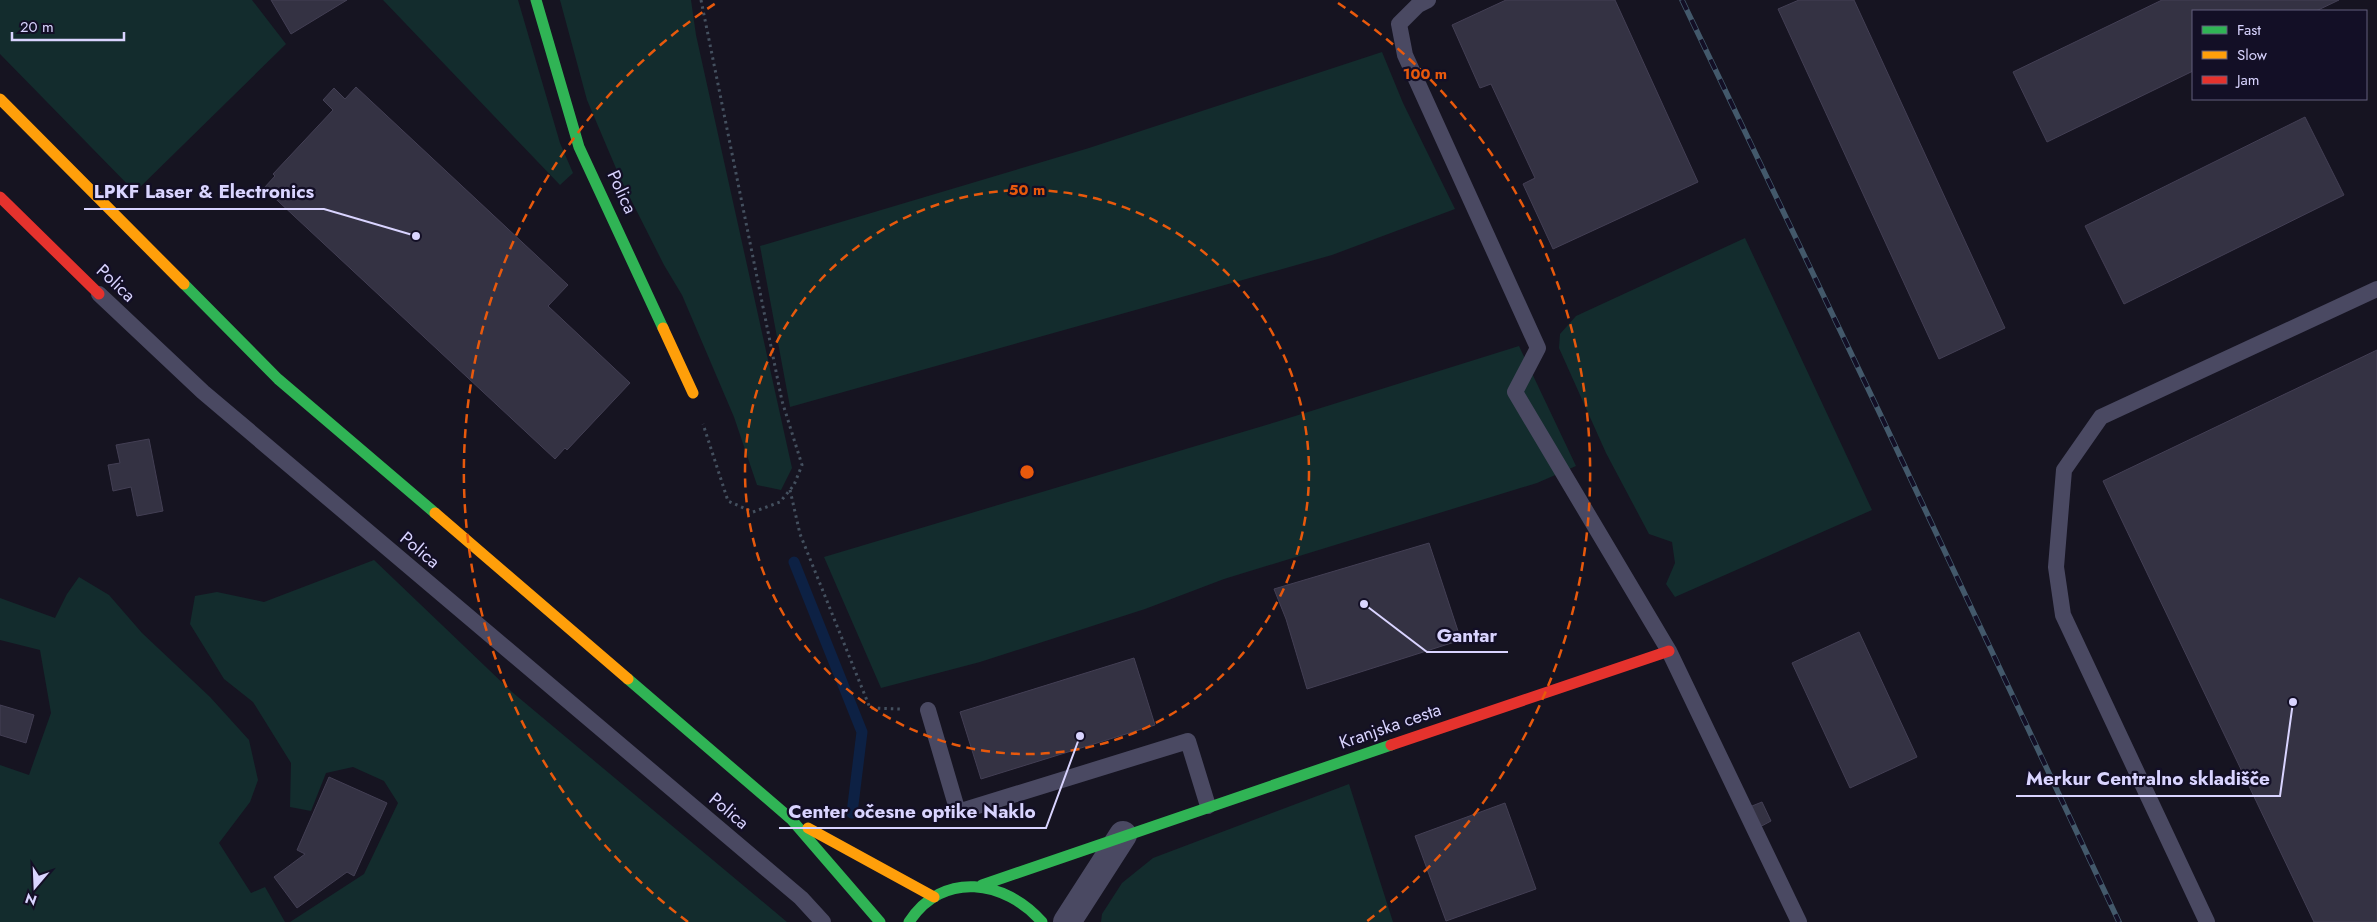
<svg xmlns="http://www.w3.org/2000/svg" width="2377" height="922" font-family="Jost,sans-serif">
  <rect width="100%" height="100%" fill="#161421"/>
  <!-- green -->
  <path fill="#132c2d" d="M0,0h252l34,44 -151,148 -135,-138z
    M383,0h135l42,143 13,30 -13,12z
    M560,0h131l5,35 96,433 -11,22 -24,-5 -23,-68 -52,-122 -18,-30 -43,-85 -34,-80z
    M1382,52l21,51 52,106 -123,46 -542,152 -30,-161 329,-98z
    M1745,238l127,272 -197,87 -9,-13 9,-21 -3,-21 -23,-8 -43,-81 -47,-105 1,-14 16,-18z
    M1519,346l57,120 -39,17 -313,96 -79,30 -165,53 -99,26 -57,-131 452,-135z
    M374,560l138,132 275,230h-497l74,-48 34,-71 -14,-22 -31,-14 -27,6 -15,38 -21,-4 1,-44 -38,-61 -29,-23 -34,-55 5,-28 22,-4 47,10z
    M79,577l30,18 33,38 68,64 39,43 9,40 -8,22 -31,41 32,50 14,-6 20,35h-285v-157l29,10 22,-62 -11,-63 -40,-10v-42l55,20 12,-24z
    M1349,784l44,138h-292l1,-8 20,-31 31,-25z"/>
  <g fill="none" stroke-linecap="round" stroke-linejoin="round">
    <!-- stream -->
    <path stroke="#0d2144" stroke-width="11" d="M794,562l68,170 -10,81"/>
  </g>
  <!-- building -->
  <path fill="#343243" stroke="#433f54" d="M271,0h76l-56,34z
    M1506,0h109l83,182 -145,67 -30,-65 12,-6 -44,-94 -11,4 -28,-63z
    M1799,0h55l151,328 -66,31 -161,-350z
    M2162,0h177l-23,11h-123v60l-146,71 -34,-70z
    M356,87l212,198 -20,21 82,77 -63,67 -2,-2 -10,11 -291,-271 11,-12 -2,-2 60,-64 -10,-10 11,-12 11,11z
    M2305,117l39,78 -220,109 -39,-78z
    M2377,350v572h-63l-211,-441z
    M149,439l14,72 -26,5 -6,-29 -18,4 -5,-26 12,-2 -4,-18z
    M1429,543l32,97 -154,49 -21,-70 -12,-30z
    M1859,632l58,125 -67,31 -58,-125z
    M1134,658l21,67 -174,54 -21,-67z
    M0,705l34,10 -8,28 -26,-8z
    M329,777l58,26 -33,73 -7,-4 -50,36 -23,-31 31,-23 -8,-4z
    M1762,802l9,19 -15,8 -9,-21z
    M1505,803l31,86 -90,32 -31,-85z"/>
  <g fill="none" stroke-linecap="round" stroke-linejoin="round">
    <!-- path -->
    <path stroke="#44505f" stroke-width="3" stroke-dasharray="2.5 4" stroke-linecap="butt" d="M701,0l81,401 20,64 -8,20 -14,17 -27,10 -25,-11 -25,-77
      M790,490l10,44 70,174 30,1"/>
    <!-- lane -->
    <path stroke="#4a4962" stroke-width="16" d="M1428,0l-10,5 -19,19 6,31 133,293 -23,44 154,259 130,271
      M99,294l104,98 598,506 22,24
      M928,710l30,102 230,-71 20,65
      M2207,922l-144,-307 -7,-48 8,-97 37,-53 276,-128"/>
    <!-- street -->
    <path stroke="#4a4962" stroke-width="28" d="M1067,922l56,-87"/>
    <!-- fast -->
    <path stroke="#30b455" stroke-width="11" d="M536,0l43,147 84,181
      M184,284l94,95 157,134
      M628,679l163,140 89,103
      M982,885l409,-140
      M909,922c34,-52 96,-42 133,0"/>
    <!-- slow -->
    <path stroke="#ff9f0a" stroke-width="11" d="M0,99l184,185
      M663,328l30,65
      M435,513l193,166
      M808,828l126,69"/>
    <!-- jam -->
    <path stroke="#e5322d" stroke-width="11" d="M0,197l99,97
      M1391,745l278,-94"/>
    <defs>
      <path id="rail" d="M1682,0l201,420 236,502"/>
    </defs>
    <!-- rail casing -->
    <use href="#rail" stroke="#43596b" stroke-width="5.5"/>
    <!-- rail -->
    <use href="#rail" stroke="#130f26" stroke-width="4" stroke-dasharray="11" stroke-linecap="butt"/>
  </g>
  <!-- distance rings -->
  <g fill="none" stroke="#e8590c" stroke-width="2.5" stroke-dasharray="9 6">
    <circle cx="1027" cy="472" r="282"/>
    <path d="M688 922A563 563 0 0 1 716 3M1338 3A563 563 0 0 1 1366 922"/>
  </g>
  <g text-anchor="middle" stroke-width="4.5" stroke-linejoin="round" paint-order="stroke">
    <!-- street labels -->
    <g font-size="18" fill="#d9d4ff" stroke="#130f26">
      <text transform="translate(622 192) rotate(65)" y="6">Polica</text>
      <text transform="translate(116 283) rotate(43)" y="6">Polica</text>
      <text transform="translate(420 550) rotate(40)" y="6">Polica</text>
      <text transform="translate(1390 726) rotate(-19)" y="6">Kranjska cesta</text>
      <text transform="translate(729 811) rotate(40)" y="6">Polica</text>
    </g>
  </g>
  <circle cx="1027" cy="472" r="8" fill="#e8590c" stroke="#130f26" stroke-width="2.5"/>
  <g font-size="15" text-anchor="middle" font-weight="bold" fill="#e8590c" stroke="#130f26" stroke-width="4.5" stroke-linejoin="round" paint-order="stroke">
    <text x="1425" y="79">100 m</text>
    <text x="1027" y="195">50 m</text>
  </g>
  <!-- callouts -->
  <path fill="none" stroke="#d9d4ff" stroke-width="2" d="M416 236L324 209H84M1364 604L1427 652H1508M2293 702L2280 796H2016M1080 736L1046 828H779"/>
  <g fill="#d9d4ff" stroke="#130f26" stroke-width="2">
    <circle cx="416" cy="236" r="5"/>
    <circle cx="1364" cy="604" r="5"/>
    <circle cx="2293" cy="702" r="5"/>
    <circle cx="1080" cy="736" r="5"/>
  </g>
  <g font-size="19" text-anchor="middle" font-weight="bold" fill="#d9d4ff" stroke="#130f26" stroke-width="4.5" stroke-linejoin="round" paint-order="stroke">
    <text x="204" y="198">LPKF Laser &amp; Electronics</text>
    <text x="1467" y="642">Gantar</text>
    <text x="2148" y="785">Merkur Centralno skladišče</text>
    <text x="912" y="818">Center očesne optike Naklo</text>
  </g>
  <!-- legend -->
  <rect x="2192" y="10" width="175" height="90" fill="#130f26" stroke="#625e7d"/>
  <rect x="2202" y="26" width="25" height="8" fill="#30b455" stroke="#625e7d"/>
  <text x="2237" y="35" font-size="15" fill="#d9d4ff">Fast</text>
  <rect x="2202" y="51" width="25" height="8" fill="#ff9f0a" stroke="#625e7d"/>
  <text x="2237" y="60" font-size="15" fill="#d9d4ff">Slow</text>
  <rect x="2202" y="76" width="25" height="8" fill="#e5322d" stroke="#625e7d"/>
  <text x="2237" y="85" font-size="15" fill="#d9d4ff">Jam</text>
  <!-- north arrow -->
  <g transform="translate(35 887) rotate(199)" stroke="#130f26" stroke-width="4" paint-order="stroke">
  <path d="M0-4L9 19L0 12L-9 19Z" fill="#d9d4ff"/>
  <text y="-8" font-size="14" font-weight="bold" text-anchor="middle" fill="#d9d4ff">N</text>
  </g>
  <!-- scale -->
  <path d="M12 32v8h112v-8" fill="none" stroke="#d9d4ff" stroke-width="2.5"/>
  <text x="20" y="32" font-size="15" fill="#d9d4ff" stroke="#130f26" stroke-width="4" paint-order="stroke">20 m</text>
</svg>
